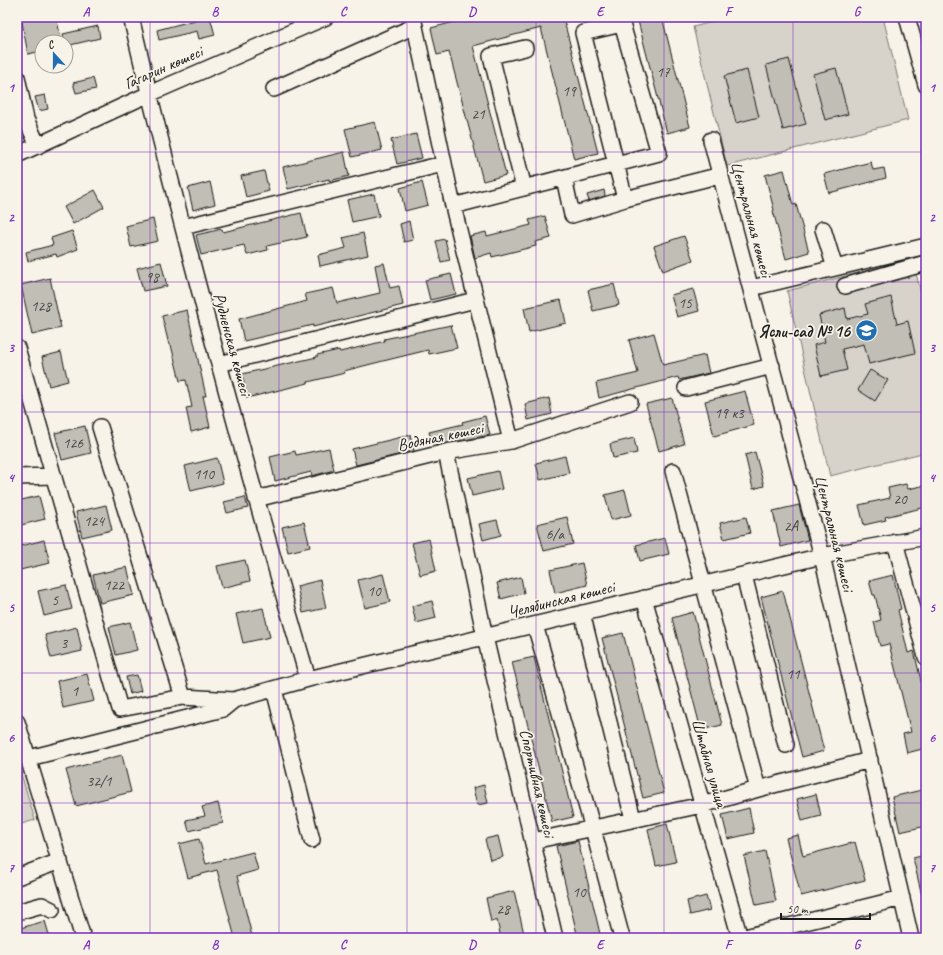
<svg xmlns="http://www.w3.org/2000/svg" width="943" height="955" font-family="Caveat,sans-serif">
  <rect width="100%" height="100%" fill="#f7f3e8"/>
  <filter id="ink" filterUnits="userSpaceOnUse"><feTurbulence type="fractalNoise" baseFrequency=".025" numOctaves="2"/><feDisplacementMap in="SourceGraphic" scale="8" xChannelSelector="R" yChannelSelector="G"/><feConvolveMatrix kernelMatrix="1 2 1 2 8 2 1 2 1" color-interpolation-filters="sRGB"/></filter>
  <g filter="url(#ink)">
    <!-- green -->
    <path fill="#d7d3cb" stroke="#7a7874" d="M731,17h152l25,103 -181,46 -34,-139z
      M912,259l14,52v141l-96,24 -43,-185z
      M17,760l18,60 -17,5 -1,-2z"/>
    <!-- building -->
    <path fill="#c0beb5" stroke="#1c1c1c" d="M21,17h35l6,25h-20v9l-14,3z
      M194,17h16l5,18 -16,4 -2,-8 -38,9 -2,-10 38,-10z
      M474,17h89l35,136 -24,6 -33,-131 -68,18 33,129 -23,6 -34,-129 -12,3 -6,-27z
      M637,17h25l28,110 -23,6z
      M98,26l2,12 -34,8 -3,-12z
      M789,59l17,65 -23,6 -17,-65z
      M836,68l12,46 -23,6 -12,-46z
      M747,70l12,47 -23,6 -12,-47z
      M93,78l3,11 -20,4 -3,-10z
      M45,95l3,14 -9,2 -4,-14z
      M375,122l7,28 -30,7 -7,-28z
      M416,134l6,24 -25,6 -6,-24z
      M344,152l5,24 -20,5v-2l-41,10 -5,-22z
      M871,162l2,8 11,-2 2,10 -57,15 -5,-19z
      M784,170l9,35 3,-1 13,48 -23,7 -13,-48 1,-1 -9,-35z
      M264,171l5,20 -23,6 -5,-21z
      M210,182l5,22 -22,6 -5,-22z
      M422,182l6,23 -23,6 -5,-23z
      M95,190l9,17 -31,17 -9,-17z
      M604,190l1,6 -16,5 -2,-6z
      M374,194l5,22 -27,6 -5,-22z
      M301,213l6,24 -40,9 1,4 -21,5 -3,-10 -43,10 -5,-20 26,-6 1,3z
      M545,216l6,22 -16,4 1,4 -44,11 -1,-4 -16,5 -5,-22 16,-4 1,4 44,-11 -2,-5z
      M153,219l5,22 -27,6 -5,-21z
      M409,221l4,19 -9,2 -4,-18z
      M72,231l6,18 -21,8 -1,-3 -28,7 -2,-9 27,-7 -2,-7z
      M363,233l5,22 -48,11 -2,-11 28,-7 -3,-10z
      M684,236l9,24 -30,11 -9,-25z
      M445,239l5,21 -9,2 -5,-21z
      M161,262l6,24 -24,5 -6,-23z
      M384,263l6,25 9,-2 4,19 -90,22v-2l-69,16 -5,-22 68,-18 -2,-7 28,-6 4,15 43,-10 -5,-28z
      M451,274l5,20 -26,6 -5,-20z
      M50,278l11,50 -29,7 -11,-50z
      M614,284l5,21 -26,6 -5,-21z
      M693,289l6,22 -22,6 -6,-22z
      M891,297l6,27 11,-3 7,32 -46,11 -5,-20 -22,5 5,21 -26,6 -7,-31 11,-3 -6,-27 26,-7 2,11 21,-5 -3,-10z
      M561,300l5,23 -37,9 -5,-24z
      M187,310l19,86h-3l7,31 -19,5 -5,-24 6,-1 -6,-27 -6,1 -9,-36h-2l-7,-29z
      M451,325l6,23 -28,6 -1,-4 -45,11 -39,10 1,2 -37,9v1l-61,15 -5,-24 75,-17v-2l22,-5 1,2 45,-11 -1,-2z
      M654,333l9,32 42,-10 4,18 -30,7 -1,-3 -79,21 -3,-15 42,-10 -9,-33z
      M61,352l7,29 -19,5 -7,-29z
      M870,370l18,10 -13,21 -17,-11z
      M745,391l9,34 -40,11 -9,-35z
      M549,398l3,16 -24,6 -3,-16z
      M672,398l12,46 -25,7 -13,-47z
      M485,416l5,19 -57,11 -4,-14 34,-8 -1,-2z
      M85,426l6,27 -29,7 -7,-27z
      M410,435l4,16 -58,14 -4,-16z
      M634,438l3,15 -24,5 -3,-14z
      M329,448l5,22 -22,6 -1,-4 -36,9 -5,-24 25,-6 1,4z
      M755,452l9,34 -11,3 -8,-34z
      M565,456l4,17 -29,7 -4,-17z
      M217,458l6,25 -32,8 -6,-25z
      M498,471l4,18 -30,7 -4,-18z
      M906,484l2,5 18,-4v22l-41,10 1,3 -22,5 -5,-20 31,-7 -2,-10z
      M625,490l6,25 -20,5 -6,-25z
      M39,496l6,23 -28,7v-25z
      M245,497l3,11 -21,5 -3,-11z
      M106,505l6,25 -30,7 -6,-25z
      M799,505l9,35 -27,7 -8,-36z
      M567,517l6,27 -29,7 -7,-27z
      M746,517l4,16 -26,6 -4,-16z
      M497,520l4,15 -18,5 -4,-16z
      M304,522l6,25 -22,5 -6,-25z
      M665,538l4,16 -29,7 -4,-16z
      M429,539l7,32 -16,4 -8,-32z
      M44,540l6,23 -30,7 -3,-12v-11z
      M245,560l5,21 -28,7 -5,-22z
      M582,563l5,22 -32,8 -5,-23z
      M127,567l7,28 -34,8 -7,-28z
      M383,574l7,28 -25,6 -7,-28z
      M893,575l8,34 -3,1 10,43 6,-2 12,51v46l-19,5 -4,-19 8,-2 -22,-88 -9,2 -6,-24 7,-2 -6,-25h-2l-4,-14z
      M521,577l3,16 -23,6 -4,-16z
      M320,580l6,28 -23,5 -6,-27z
      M66,585l6,24 -28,7 -6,-25z
      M783,591l41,160 -22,6 -41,-160z
      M432,601l4,17 -20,5 -4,-17z
      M263,608l7,29 -27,6 -7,-29z
      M693,612l29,113 -21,5 -29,-112z
      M130,622l7,28 -21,5 -7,-28z
      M77,627l5,24 -31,7 -6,-23z
      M623,633l41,160 -21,5 -41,-160z
      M534,657l39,160 -21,5 -40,-160z
      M87,674l7,27 -31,7 -6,-27z
      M137,675l4,16 -11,3 -4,-17z
      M122,755l9,37 -55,14 -10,-36z
      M484,785l4,18 -11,2 -4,-17z
      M926,789v37l-26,6 -8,-35z
      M816,794l5,22 -19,5 -5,-22z
      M218,803l5,20 -34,8 -3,-11 19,-4 -3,-9z
      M749,808l5,25 -26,6 -6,-24z
      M667,824l9,38 -20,4 -8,-37z
      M798,835l5,21 52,-14 10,38 -64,16 -15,-58z
      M498,836l5,21 -13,3 -5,-21z
      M199,839l7,25 47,-12 5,18 -21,6 15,60 -9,2h-8l-18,-68 -29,8 -9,-34z
      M578,841l23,97h-23l-22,-92z
      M765,851l11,50 -20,4 -12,-49z
      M926,855v41h-4l-9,-38z
      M514,891l11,47h-24l-4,-18 -6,2 -5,-24z
      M706,896l4,14 -20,5 -3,-14z
      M45,921l5,17h-33v-9z"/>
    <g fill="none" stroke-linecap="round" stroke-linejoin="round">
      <defs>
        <path id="minor" d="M131,17c52,223 113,443 177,662
          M413,17l40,189 58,235
          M907,17l19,68
          M17,77l9,42 12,27
          M274,89l141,-63
          M711,140l111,416 89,382
          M17,155l132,-61 177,-77
          M564,178l8,37 53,-16
          M524,188l-33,-132 34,-8
          M453,206l206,-53 -37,-129 -39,9 42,166 96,-24
          M183,227l260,-63
          M835,268l91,-22
          M845,286l81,-23
          M751,288l84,-20 -12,-39
          M17,348l103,361 63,-12 51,3 74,-21 514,-123 104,-19
          M219,364l256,-64
          M686,388l86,-22
          M100,427l83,270
          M446,452l39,185 70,301
          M673,471l85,318
          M17,477l37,-1
          M256,499l190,-47 65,-11 119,-39
          M895,542l31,115
          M744,575l42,170
          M644,598l96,340
          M582,613l51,206
          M535,625l58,204 29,109
          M274,689l38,151
          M17,722l66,216
          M29,758l194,-49 11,-9
          M533,841l169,-36 56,-16 112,-29
          M17,877l43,-16
          M17,912l25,-7 10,5
          M741,938l161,-40"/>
      </defs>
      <!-- minor casing -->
      <use href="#minor" stroke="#1c1c1c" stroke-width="18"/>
      <!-- minor -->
      <use href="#minor" stroke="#f7f3e8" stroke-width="15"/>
    </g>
  </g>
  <!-- grid -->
  <path fill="none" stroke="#7b2cbf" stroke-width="1" stroke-opacity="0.55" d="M150,17v921M279,17v921M407,17v921M536,17v921M664,17v921M793,17v921M17,152h909M17,282h909M17,412h909M17,543h909M17,673h909M17,803h909"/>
  <!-- icons -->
  <defs>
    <symbol id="school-disc" viewBox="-11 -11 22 22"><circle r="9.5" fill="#1f6fb2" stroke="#f7f3e8"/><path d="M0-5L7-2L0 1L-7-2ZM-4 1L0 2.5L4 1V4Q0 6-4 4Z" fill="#fff"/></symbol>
  </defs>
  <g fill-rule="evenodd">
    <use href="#school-disc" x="854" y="318" width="25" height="25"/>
  </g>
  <g text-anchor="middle" stroke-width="3.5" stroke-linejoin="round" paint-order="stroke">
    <!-- number labels -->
    <g font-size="15" fill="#454442">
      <text x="663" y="77">17</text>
      <text x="569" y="96">19</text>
      <text x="478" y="119">21</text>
      <text x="152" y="282">98</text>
      <text x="685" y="308">15</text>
      <text x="41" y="311">128</text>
      <text x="729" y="418">19 к3</text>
      <text x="73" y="448">126</text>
      <text x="204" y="479">110</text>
      <text x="900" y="504">20</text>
      <text x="94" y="526">124</text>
      <text x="791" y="531">2А</text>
      <text x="555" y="539">6/а</text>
      <text x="114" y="590">122</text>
      <text x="374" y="596">10</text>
      <text x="55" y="605">5</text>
      <text x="64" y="648">3</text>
      <text x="793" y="679">11</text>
      <text x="75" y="696">1</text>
      <text x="99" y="786">32/1</text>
      <text x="579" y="897">10</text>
      <text x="503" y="914">28</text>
    </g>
    <!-- street labels -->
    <g font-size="17" fill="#1c1c1c" stroke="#f7f3e8">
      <text transform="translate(163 67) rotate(-24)" y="6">Гагарин көшесі</text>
      <text transform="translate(752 219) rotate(75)" y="6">Центральная көшесі</text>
      <text transform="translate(233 344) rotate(75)" y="6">Рудненская көшесі</text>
      <text transform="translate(440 436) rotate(-12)" y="6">Водяная көшесі</text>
      <text transform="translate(835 533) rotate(76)" y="6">Центральная көшесі</text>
      <text transform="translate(561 599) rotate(-14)" y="6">Челябинская көшесі</text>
      <text transform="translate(710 763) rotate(74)" y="6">Штабная улица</text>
      <text transform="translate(538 783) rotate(77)" y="6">Спортивная көшесі</text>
    </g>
    <!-- poi labels -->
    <g font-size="17" font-weight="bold" fill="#1c1c1c" stroke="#f7f3e8" text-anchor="end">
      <text x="850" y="337">Ясли-сад № 16</text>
    </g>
  </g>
  <!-- margin -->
  <rect width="943" height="955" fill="none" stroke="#f7f3e8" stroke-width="44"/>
  <!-- north arrow -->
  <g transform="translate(54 54) rotate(339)"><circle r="19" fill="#f7f3e8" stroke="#9f9d96"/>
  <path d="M0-3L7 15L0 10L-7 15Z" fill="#1f6fb2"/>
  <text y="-6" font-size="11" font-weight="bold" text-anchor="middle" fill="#1c1c1c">С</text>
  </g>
  <!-- scale -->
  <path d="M781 913v6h89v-6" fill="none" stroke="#1c1c1c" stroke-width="2"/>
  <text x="787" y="913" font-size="12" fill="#1c1c1c" stroke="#f7f3e8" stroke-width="3" paint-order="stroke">50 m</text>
  <rect x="22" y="22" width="899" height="911" fill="none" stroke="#7b2cbf" stroke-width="1.5"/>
  <g font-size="13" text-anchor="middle" font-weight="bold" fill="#7b2cbf">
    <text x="86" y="16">A</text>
    <text x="215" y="16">B</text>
    <text x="343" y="16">C</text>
    <text x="472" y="16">D</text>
    <text x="600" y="16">E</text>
    <text x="728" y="16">F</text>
    <text x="857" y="16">G</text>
    <text x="11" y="92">1</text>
    <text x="932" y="92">1</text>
    <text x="11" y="222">2</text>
    <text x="932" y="222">2</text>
    <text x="11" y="352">3</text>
    <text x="932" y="352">3</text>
    <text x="11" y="482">4</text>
    <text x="932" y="482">4</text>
    <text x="11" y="612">5</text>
    <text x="932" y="612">5</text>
    <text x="11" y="742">6</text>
    <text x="932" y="742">6</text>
    <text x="11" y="872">7</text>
    <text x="932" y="872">7</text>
    <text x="86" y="949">A</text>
    <text x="215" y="949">B</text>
    <text x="343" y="949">C</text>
    <text x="472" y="949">D</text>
    <text x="600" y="949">E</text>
    <text x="728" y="949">F</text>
    <text x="857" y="949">G</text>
  </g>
</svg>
